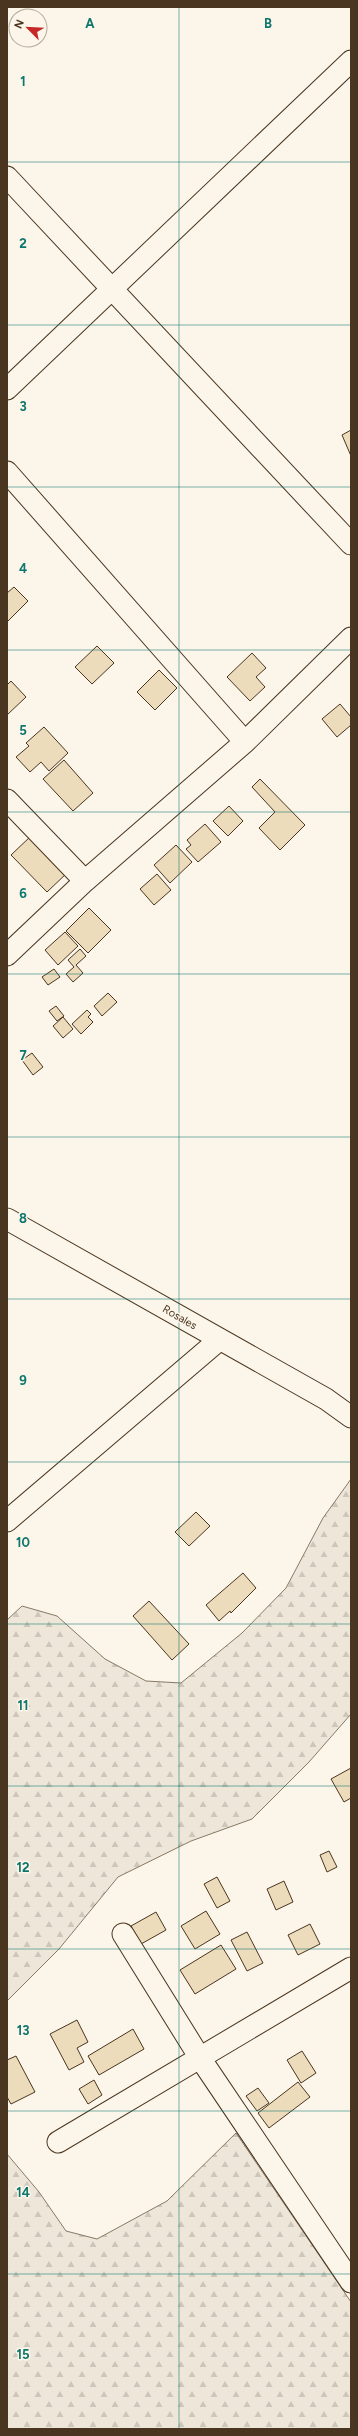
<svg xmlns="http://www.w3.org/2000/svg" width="358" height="2436" font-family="Figtree,sans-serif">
  <defs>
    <pattern id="forest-firs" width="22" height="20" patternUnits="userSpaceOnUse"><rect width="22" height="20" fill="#ede6d9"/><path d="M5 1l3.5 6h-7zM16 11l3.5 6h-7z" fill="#cdc6ba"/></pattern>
  </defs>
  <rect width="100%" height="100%" fill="#fbf6e9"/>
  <!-- forest -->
  <path fill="url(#forest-firs)" stroke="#887966" d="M351,1479v235l-42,48 -57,57 -61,22 -73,36 -59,72 -52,52v-381l15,-14 35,10 48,43 41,22 35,2 61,-50 44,-45 37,-70z
    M236,2133l115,169v127h-344v-275l32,38 27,39 31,8 70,-38z"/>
  <!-- building -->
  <path fill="#ecdcbc" stroke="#4a3520" d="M351,430v26l-9,-21z
    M14,587l14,14 -21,21v-29z
    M97,646l17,17 -22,21 -17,-17z
    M252,653l14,15 -10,9 9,10 -15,14 -23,-24z
    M159,670l18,18 -22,22 -18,-18z
    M11,681l15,16 -19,18v-30z
    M340,704l11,13v8l-14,12 -15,-18z
    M44,727l24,26 -19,18 -8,-9 -11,10 -14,-15 13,-11 -3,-3z
    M64,760l29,33 -20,18 -30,-32z
    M260,779l45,46 -25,25 -21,-22 16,-16 -23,-25z
    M229,806l14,15 -15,15 -15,-15z
    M205,824l16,18 -23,20 -12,-13 5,-4 -4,-5z
    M31,836l36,37 -20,19 -36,-37z
    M176,845l16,17 -22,21 -16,-18z
    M157,874l14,16 -17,15 -14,-16z
    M89,908l22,22 -23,23 -22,-22z
    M65,932l13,14 -20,19 -13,-15z
    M80,949l6,7 -10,9 7,8 -10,9 -7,-8 8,-7 -6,-7z
    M54,969l6,8 -12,8 -6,-8z
    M108,993l9,9 -15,14 -8,-10z
    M56,1006l8,10 -7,5 -8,-10z
    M87,1010l4,4 -3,3 5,5 -12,12 -9,-10z
    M63,1017l10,12 -10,9 -10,-12z
    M32,1053l11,14 -10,8 -11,-15z
    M196,1512l14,14 -21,20 -14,-14z
    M243,1573l13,15 -25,25 -1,-2 -11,10 -13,-16z
    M149,1601l40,43 -17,16 -39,-44z
    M351,1768v30l-7,4 -13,-23z
    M329,1851l8,16 -10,5 -7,-17z
    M217,1877l13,24 -13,7 -13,-24z
    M284,1881l9,21 -17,8 -9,-21z
    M206,1911l14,23 -25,15 -14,-23z
    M156,1912l10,18 -25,14 -10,-18z
    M310,1924l10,20 -22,11 -10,-20z
    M247,1932l16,31 -16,8 -16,-31z
    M221,1945l15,24 -41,25 -15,-24z
    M77,2020l11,22 -11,6 7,14 -15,8 -19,-36z
    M133,2029l11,20 -45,26 -11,-19z
    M302,2051l14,22 -15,10 -14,-23z
    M16,2056l19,36 -24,12 -4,-7v-37z
    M94,2080l8,15 -14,9 -9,-15z
    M298,2082l12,15 -41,31 -11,-15z
    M258,2088l11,15 -12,8 -11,-15z"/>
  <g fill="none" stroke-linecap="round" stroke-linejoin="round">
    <defs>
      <path id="minor" d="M7,177l344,367
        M7,389l344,-328
        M7,472l238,270
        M7,800l78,81
        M7,955l78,-74 160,-139 106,-104
        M7,1219l319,180 25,18
        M7,1521l212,-181
        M123,1934l77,124 151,224
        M58,2142l293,-174"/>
    </defs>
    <!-- minor casing -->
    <use href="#minor" stroke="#4a3520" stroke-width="23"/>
    <!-- minor -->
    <use href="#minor" stroke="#fbf6e9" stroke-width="21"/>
  </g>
  <!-- grid -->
  <path fill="none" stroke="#0f766e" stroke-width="1" stroke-opacity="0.55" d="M179,7v2422M7,162h344M7,325h344M7,487h344M7,650h344M7,812h344M7,974h344M7,1137h344M7,1299h344M7,1462h344M7,1624h344M7,1786h344M7,1949h344M7,2111h344M7,2274h344"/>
  <g text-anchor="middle" stroke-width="3" stroke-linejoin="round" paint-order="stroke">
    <!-- street labels -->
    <g font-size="11" fill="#4a3520" stroke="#fbf6e9">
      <text transform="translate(180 1317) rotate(30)" y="4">Rosales</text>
    </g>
  </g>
  <g font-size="13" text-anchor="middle" font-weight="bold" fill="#0f766e" stroke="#fbf6e9" stroke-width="3" stroke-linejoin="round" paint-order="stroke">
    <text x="90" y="28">A</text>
    <text x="268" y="28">B</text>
    <text x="23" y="86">1</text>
    <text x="23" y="248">2</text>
    <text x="23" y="411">3</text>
    <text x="23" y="573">4</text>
    <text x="23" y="735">5</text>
    <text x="23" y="898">6</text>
    <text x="23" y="1060">7</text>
    <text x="23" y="1223">8</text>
    <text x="23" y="1385">9</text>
    <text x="23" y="1547">10</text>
    <text x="23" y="1710">11</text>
    <text x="23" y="1872">12</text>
    <text x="23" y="2035">13</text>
    <text x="23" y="2197">14</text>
    <text x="23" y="2359">15</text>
  </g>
  <!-- border -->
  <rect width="358" height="2436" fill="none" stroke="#4a3520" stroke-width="16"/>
  <!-- north arrow -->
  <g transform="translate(28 28) rotate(294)"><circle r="19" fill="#fbf6e9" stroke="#b4a999"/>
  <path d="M0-3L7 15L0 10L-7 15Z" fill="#c62828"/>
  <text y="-6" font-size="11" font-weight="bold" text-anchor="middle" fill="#4a3520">N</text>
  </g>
</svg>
